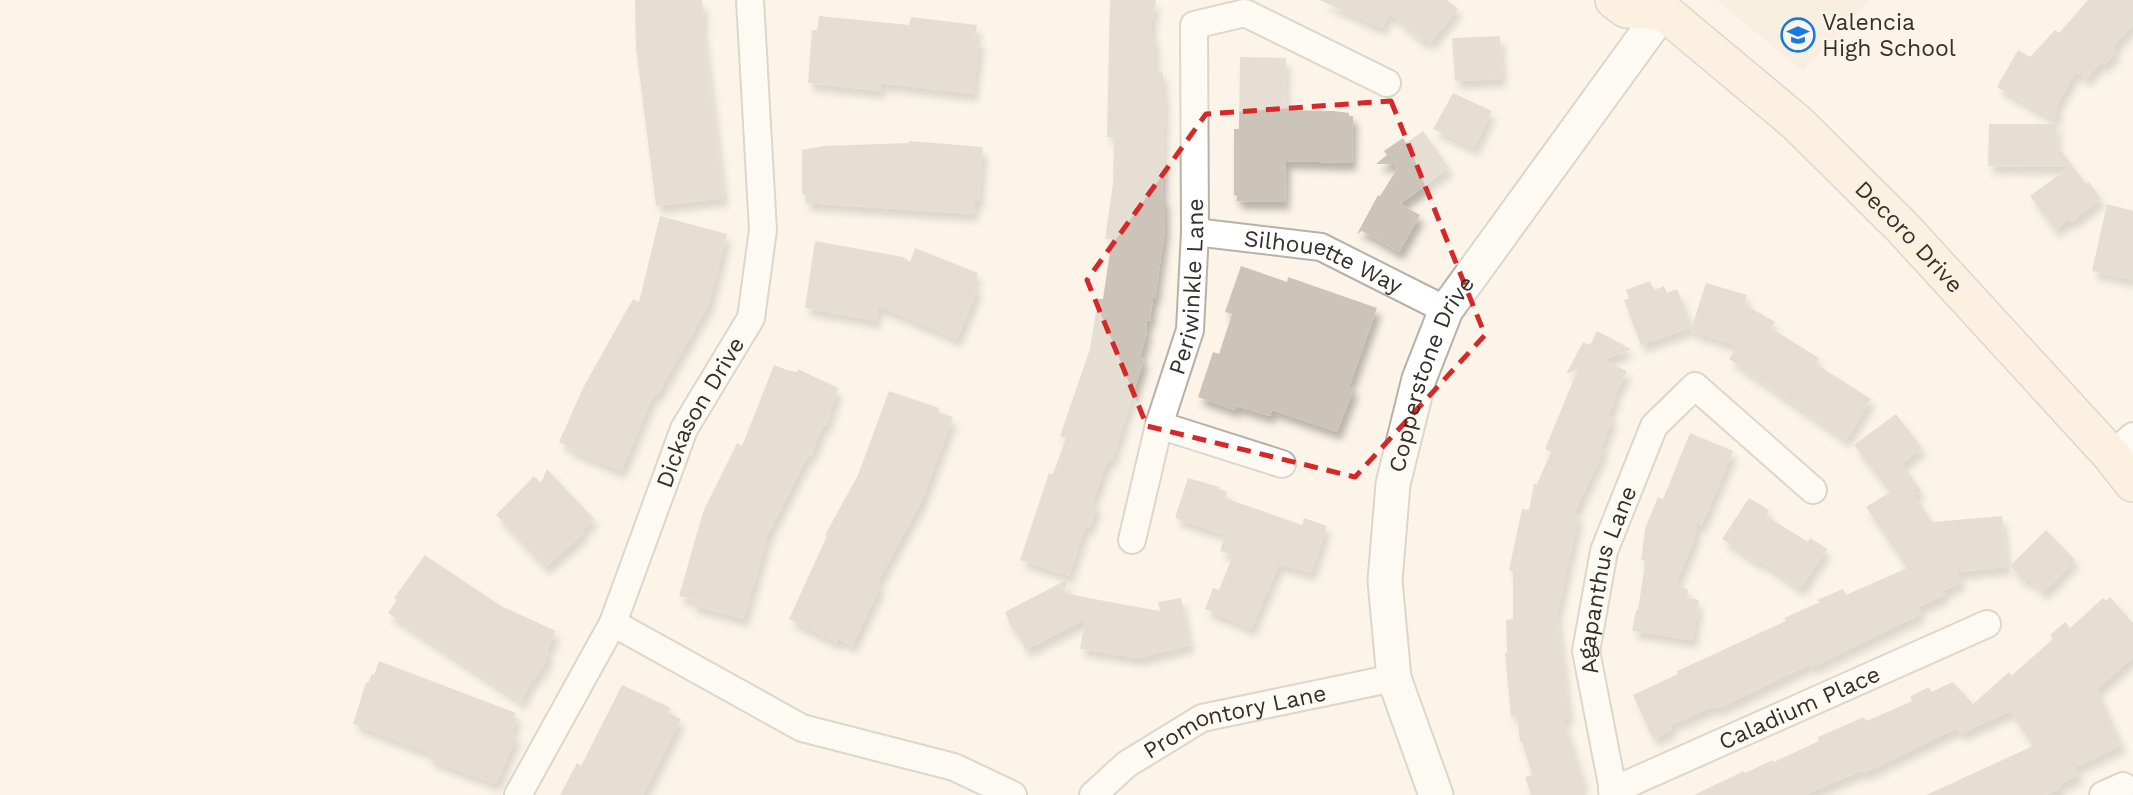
<svg xmlns="http://www.w3.org/2000/svg" width="2133" height="795" font-family="'Work Sans',sans-serif">
  <defs>
    <filter id="shadow"><feDropShadow dx="4.5" dy="8" stdDeviation="3.5" flood-color="#0004"/></filter>
  </defs>
  <rect width="100%" height="100%" fill="#fcf4e9"/>
  <!-- built -->
  <path fill="#f5e8d7" d="M1716,0h154l-67,71z"/>
  <!-- building -->
  <path fill="#ccc4b9" filter="url(#shadow)" d="M635,0h67l2,22h-2l22,176 -68,8 -20,-158z
    M1110,0h46l-4,20v19h3v31l8,3v23h2l-3,102h3v32l-10,68h-2l-3,23 -3,-1 -1,16 -6,21 4,2 -32,101 -4,-1 -16,45 5,2 -8,22 -4,-1 -16,49 -49,-16 29,-87 4,1 13,-36 -6,-2 30,-87 8,-50h5l9,-60h-7l8,-55 1,-47h-7z
    M1319,0h128l11,9 -28,34 -5,-5 -2,3 -34,-28 -7,15z
    M2088,0h45v24l-20,23 4,4 -13,14 -3,-3 -15,17 -10,-8 -19,34v16l-60,-34 21,-37 12,7 25,-27 4,3z
    M819,16l90,9 2,-8 66,8 -2,14 5,1 -7,54 -92,-11 -1,8 -72,-8 4,-53h5z
    M1500,36l2,43 -47,2 -3,-43z
    M1240,57l46,1 -1,52 48,1 16,2v3h4l-1,47 -66,-2 -1,41 -48,-1v-5l-3,-1v-66h5z
    M1453,93l39,18 -18,37 -41,-19z
    M1989,124h68l-1,20 30,40 3,-2 12,17 -30,23 -2,-3 -14,11 -25,-34 39,-29 -81,-1z
    M1423,131l26,37 -49,36 20,11 -21,37 -37,-21 -5,3 21,-39 2,1 17,-27 -2,-5h-19l11,-9 -3,-4 19,-13 3,5z
    M909,141l74,6 -4,54h-4l-1,13 -168,-11 -1,-9h-3v-44l22,-4 85,-3z
    M2107,204l26,7v69l-41,-9z
    M660,216l67,18 -18,70 -52,91 -3,-2 -33,78 -52,-22 2,-1 -12,-6 24,-54 38,-68 12,-21 6,3z
    M815,241l88,16 7,5 5,-14 63,25 -5,13 5,2 -21,51 -79,-33 -2,15 -71,-13z
    M1241,266l46,16 1,-5 89,31 -28,79 5,1 -17,44 -65,-22 -2,6 -34,-10 -1,4 -37,-13 15,-45 6,2 13,-40 -7,-2z
    M1650,281l4,9 10,-4 3,7 10,-4 15,37 14,-43 41,12 -3,9 31,18 -4,6 48,30 -3,6 55,35 -25,41 -117,-81 8,-13 -46,-15 1,-4 -51,18 -17,-45 5,-2 -3,-8z
    M1597,331l34,18 -27,11 23,11 -13,25 2,1 -8,19 5,2 -12,29 3,2 -30,65 5,1 -22,99 12,103 -6,1 21,66 -4,2 3,9h-52l-6,-18 7,-2 -10,-33h-2l-3,-26h-6l-6,-63h2l-1,-33 7,-1v-48l-4,-1 13,-61 7,1 5,-26h3l14,-32 -6,-3 33,-80 -12,5 17,-32 7,3z
    M774,365l13,5 10,2 1,-3 40,19 -12,38 -3,-1 -12,31 -3,-1 -40,79 -24,85 -53,-14 2,-5 -14,-4 24,-84 34,-69 5,3z
    M889,391l50,17 -1,4 15,5 -31,83 -45,83 4,2 -29,61 -14,-7 -1,4 -48,-24 38,-83 -2,-1 33,-60z
    M1896,414l26,34 -20,15 19,28 -7,4 18,27 70,-6 5,51 -50,5 5,10 -19,9 2,4 -27,12 3,7 -109,53 -2,-3 -93,45 -2,-3 -45,19 2,5 -19,9 -20,-44 45,-21 -1,-3 109,-50 -2,-3 36,-16 -3,-2 26,-11 3,6 61,-27 -41,-61 24,-15 -36,-47z
    M1690,433l43,18 -32,75 -4,-3 -2,15 -19,45 12,7 -1,8 12,2 -6,40 -61,-9 4,-21h2l6,-39 1,-10 -4,-1 4,-31 13,-32 5,2z
    M547,469l47,50 -12,11 2,3 -39,34 -49,-52 38,-39 7,7z
    M1188,478l32,9 -1,2 8,3 -2,6 77,27 2,-7 23,8 -16,47 -32,-9 -28,65 -46,-20 8,-21 6,2 14,-35 -13,-4 5,-16 -50,-17z
    M1749,498l20,12 -3,6 42,26 2,-4 17,11 -27,40 -40,-28 -2,2 -36,-24z
    M2046,530l29,30 -32,33 -15,-14 -3,3 -15,-16z
    M425,555l76,51 55,25 -10,22 3,1 -8,17h-2l-5,9 -2,-1 -11,23 -133,-89 9,-13 -3,-2z
    M1068,579l-4,14 51,10 45,8 -2,-9 23,-4 9,47 -52,13 -58,-9 5,-30 -59,31 -9,-18 -5,-3 -7,-17z
    M2110,597l23,26v34l-36,32 25,56 -47,22 4,8 -20,10 2,3 -15,7h-120l107,-49 -23,-35 -50,23 -3,-6 -93,45 -1,-3 -59,25h-110l50,-24 1,2 28,-13 1,2 45,-21 -1,-4 46,-20 2,4 10,-4 36,-16 -2,-5 19,-9 2,5 22,-10 20,22 36,-32 2,4 42,-37 -3,-4 15,-13 5,6 33,-30 3,3z
    M379,661l137,52 -2,4 3,2 -6,14 6,2 -21,49 -49,-18 -19,-8 2,-5 -77,-29 13,-42 2,1 4,-9 2,1z
    M622,685l49,23 -3,5 13,6 -38,76h-83l17,-32 4,3z"/>
  <g fill="none" stroke-linecap="round" stroke-linejoin="round">
    <defs>
      <g id="minor">
        <path id="s1" d="M1195,232l126,15 125,63"/>
        <path d="M1159,425l123,39"/>
        <path d="M2111,455l22,-19"/>
        <path id="s2" d="M1132,540l27,-115 31,-95 5,-98 -1,-207 51,-12 142,70"/>
        <path d="M613,623l189,105 152,39 59,28"/>
        <path id="s3" d="M1612,791l375,-167"/>
        <path id="s4" d="M518,795l95,-172 71,-194 67,-111 12,-88 -13,-230"/>
        <path id="s5" d="M1093,795l34,-31 75,-46 192,-40"/>
        <path id="s6" d="M1614,795l-28,-144 18,-100 50,-125 41,-40 118,104"/>
        <path d="M2103,795l20,-9"/>
      </g>
      <g id="tertiary">
        <path id="s7" d="M1436,795l-42,-117 -9,-97 8,-97 26,-105 27,-69 217,-299"/>
      </g>
      <g id="secondary">
        <path d="M1614,0l12,9 37,2"/>
        <path id="s8" d="M1655,0l8,11 133,111 106,105 209,228 22,28"/>
      </g>
    </defs>
    <!-- minor casing -->
    <use href="#minor" stroke="#b8b1a7" stroke-width="30"/>
    <!-- tertiary casing -->
    <use href="#tertiary" stroke="#b8b1a7" stroke-width="37"/>
    <!-- secondary casing -->
    <use href="#secondary" stroke="#b8b1a7" stroke-width="40"/>
    <!-- minor -->
    <use href="#minor" stroke="#fff" stroke-width="26"/>
    <!-- tertiary -->
    <use href="#tertiary" stroke="#fff" stroke-width="33"/>
    <!-- secondary -->
    <use href="#secondary" stroke="#fcecd6" stroke-width="37"/>
  </g>
  <!-- marked area -->
  <path d="M0 0H2133V795H0ZM1391,101l94,234 -130,142 -208,-51 -60,-146 119,-166z" fill="#fcf4e9" fill-opacity=".55" fill-rule="evenodd"/>
  <path fill="none" stroke="#d62828" stroke-width="5" stroke-dasharray="14 9" stroke-linejoin="round" d="M1391,101l94,234 -130,142 -208,-51 -60,-146 119,-166z"/>
  <!-- icons -->
  <defs>
    <symbol id="school-ring" viewBox="-11 -11 22 22"><circle r="9.5" fill="#fcf4e9" stroke="#157ae3" stroke-width="1.5"/><path d="M0-5L7-2L0 1L-7-2ZM-4 1L0 2.5L4 1V4Q0 6-4 4Z" fill="#157ae3"/></symbol>
  </defs>
  <g fill-rule="evenodd">
    <use href="#school-ring" x="1779" y="16" width="38" height="38"/>
  </g>
  <g text-anchor="middle" stroke-width="5" stroke-linejoin="round" paint-order="stroke">
    <!-- poi labels -->
    <g font-size="23" fill="#34302c" stroke="#fcf4e9" text-anchor="start">
      <text x="1822" y="30">Valencia<tspan x="1822" dy="26">High School</tspan></text>
    </g>
    <!-- street labels -->
    <g font-size="23" fill="#34302c" stroke="#fcf4e9">
      <text dy="8" stroke="none"><textPath href="#s8" startOffset="348">Decoro Drive</textPath></text>
      <text dy="8" stroke="none"><textPath href="#s1" startOffset="133">Silhouette Way</textPath></text>
      <text dy="8" stroke="none"><textPath href="#s2" startOffset="261">Periwinkle Lane</textPath></text>
      <text dy="8" stroke="none"><textPath href="#s7" startOffset="436">Copperstone Drive</textPath></text>
      <text dy="8" stroke="none"><textPath href="#s4" startOffset="425">Dickason Drive</textPath></text>
      <text dy="8" stroke="none"><textPath href="#s6" startOffset="220">Agapanthus Lane</textPath></text>
      <text dy="8" stroke="none"><textPath href="#s3" startOffset="205">Caladium Place</textPath></text>
      <text dy="8" stroke="none"><textPath href="#s5" startOffset="164">Promontory Lane</textPath></text>
    </g>
  </g>
</svg>
